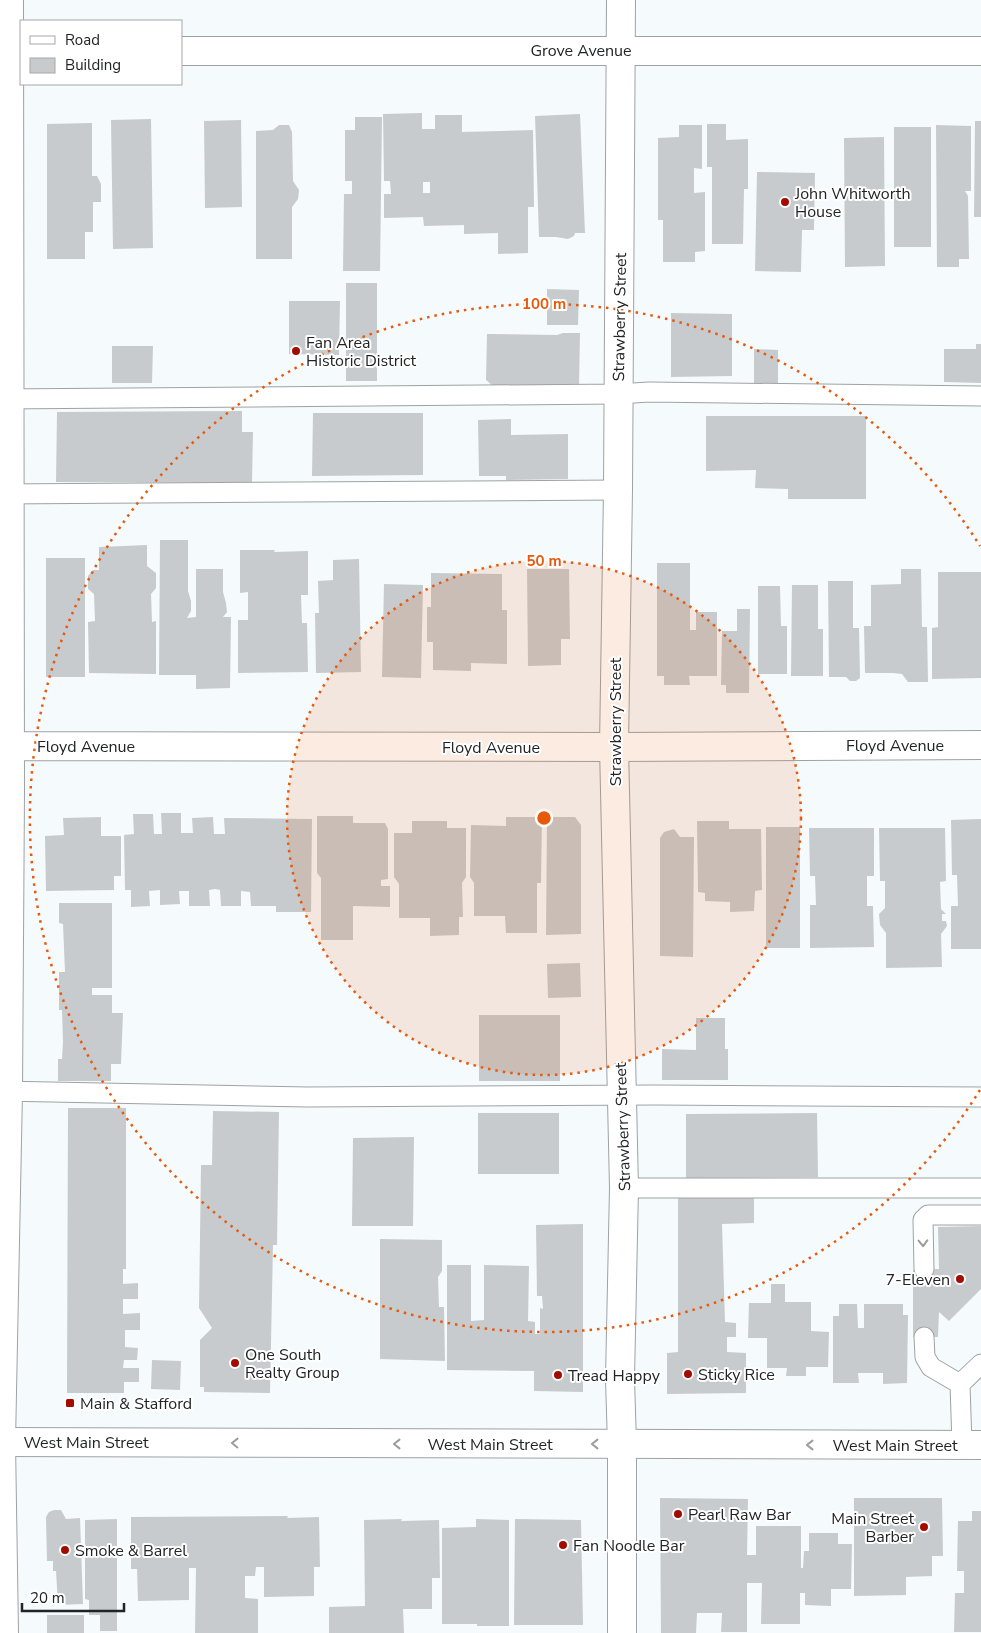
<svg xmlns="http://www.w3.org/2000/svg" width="981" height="1633" font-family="'Nunito Sans',sans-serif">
  <rect width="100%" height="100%" fill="#f5fafc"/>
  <!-- building -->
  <path fill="#c7cbcd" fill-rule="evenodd" d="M422,113v16h13v-14h27v17l71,-2 1,77h-6v46l-30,1v-21l-34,1v-9l-40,1 -1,-9 -39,1v-24h7l-1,-13h-6l-1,-67zM423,182h7v11h-7z
    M580,114l5,119h-10l-1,3 -6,3 -12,-2h-17l-4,-121z
    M355,117h27l-2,154h-37l1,-77h8v-13h-7v-51h10z
    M151,119l2,129 -40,1 -2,-129z
    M241,120l1,87 -37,1 -1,-87z
    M975,121h6v96h-7z
    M92,123v53h5l4,8v18h-8v30h-8v27h-38v-135z
    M707,124h19v16l22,-1v50h-4l-1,55h-31v-77h-5z
    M279,125h10l3,7 1,49 6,9 -1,9 -6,8v52h-36v-128l17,-1z
    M679,125h23v44l-8,-1v25l11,-1v59l-10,1v10h-32v-42h-5v-82l21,-1z
    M936,125l35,1v65h-6l3,5 1,63h-10v8h-22z
    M894,127h37v120h-37z
    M884,137l1,129 -40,1 -1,-129z
    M757,172l58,1 -1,57h-12l-1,42 -46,-1z
    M346,283h31v98h-31z
    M547,289l32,1 -1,35h-31z
    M289,301h51l-1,54 -50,-1z
    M671,313l61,1v62l-61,1z
    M563,333h17l-1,54 -86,-1 -7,-6 1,-46 70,1z
    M976,344h5v39l-37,-1v-33h32z
    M112,346h41l-1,37h-40z
    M754,349l24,1v33h-24z
    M242,411v21h11l-1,51 -196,-1 1,-70z
    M313,413h110v62l-111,1z
    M706,416h160v83h-78v-10l-33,-1 1,-18 -50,1z
    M511,419v16l57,-1v45l-62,1v-4h-27l-1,-56z
    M160,540h28v51l3,10v10l-4,7 9,-1v-48h27v23l3,11 1,9 -4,5h8l-1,71 -34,1v-14h-37z
    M147,545v21l9,7v15l-5,6 1,28 4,-1v53l-67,-1 -1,-51 7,-1 -1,-27 -6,-5v-13l5,-6h6v-23z
    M240,550h35l-1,2 34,-1v44h-7l1,28h5l1,49 -70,1v-53h10v-28l-8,1z
    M46,558h39v119h-39z
    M359,559l2,113 -45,1 -1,-60h4l-1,-32 15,-1v-20z
    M657,563h33v67h6v-18h21v64h-28l1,9h-26v-9h-7z
    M527,569h42l1,70h-9v26l-33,1z
    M901,569h20l1,58h5l1,55h-20l-6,-8 -9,-1h-28l-1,-47h7v-41l30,-1z
    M938,572h43v106l-49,1v-51l6,-1z
    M431,573l71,1v36h5v54l-36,-1v8l-38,-1v-28h-6v-35h4z
    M828,581h25v47h6l1,50 -4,3h-6l-4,-4h-17z
    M384,584l39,1 -2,93 -39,-1z
    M792,585h26v44h5v47h-32z
    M758,586h22l1,40h6v48h-29z
    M737,609h13l-1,84h-23v-8h-5l1,-54h15z
    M161,813h20v20h12l-1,-15 21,-1 1,17h11l-1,-16 88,1 -1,93h-35v-6h-25l-1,-14 -9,-1v15h-20l-1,-16 -5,-1 -6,1 1,16h-21v-15h-10l1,13 -20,1v-15l-11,1 1,15 -19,1v-17h-6l-1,-55 10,-1 -1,-20h20l1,20h8z
    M317,816h36v7h32l3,6v50l-7,1v6h9v21l-37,-1v34h-32v-62l-4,-5z
    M101,817v19h20v40h-7v14l-68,1 -1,-55 19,-1 -1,-17z
    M506,817h36l-1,66h-4v50h-31l-1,-17h-31v-33l-4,-6 1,-52 35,1z
    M547,817h28l6,8v109l-35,1z
    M981,819v130h-30v-43h7l-1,-31h-5l-1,-55z
    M412,821h35v7h19v49l-4,6 1,34h-4v18l-29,1v-18h-31v-34l-5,-7v-44h18z
    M697,821h32v8h32l1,61 -7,1 -1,20 -24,1v-10l-25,-1v-8l-7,-1z
    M766,827h34v121h-34z
    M809,828h65v48h-7v30h6l1,41 -64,1v-43h6l-1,-29h-5z
    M879,828h66l1,53 -6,1 1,27 5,5h-4v7h4l1,5 -6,8 1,33 -56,1v-35l-6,-8 -1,-11 6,-6v-27h-5z
    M674,829l6,8h14l-1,120 -33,-1v-118l4,-6z
    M59,903h53v85h-20v7h20v18h11l-2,51h-10v17h-53v-22h4l1,-17 -1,-32h-3v-38h6l-2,-48 -4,-1z
    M580,963l1,34 -33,1 -1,-34z
    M479,1015h81v66h-81z
    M696,1018h29v31h3v31h-66v-31l34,1z
    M68,1108h58v161h-3v15l15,-1v16h-15v15l17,-1v17h-15v17l13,1 -1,12h-13l-1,8h16v14h-15v11h-57z
    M213,1111l66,1 -2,133h-4l-3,148 -66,-1v-5h-4v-47l12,-12 -13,-20 2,-143h11z
    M478,1113h81v61h-81z
    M817,1113l1,64 -132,1v-64z
    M414,1137l-1,89h-61l1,-88z
    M754,1196v27l-32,1 3,98 11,1v14h-9v15l19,1v40l-79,1v-41l11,-1v-154z
    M583,1224v168l-49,-1v-20l-87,-1v-105h24v56l13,-1v-55l45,1 -1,55 7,1v12h5v-26l3,1 -1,-13h-5l-1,-71z
    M981,1226v63l-32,32 -10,-9 -1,25h-25v-67l26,-1 -1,-42z
    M380,1239l62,1v31l-4,6 1,30h5l1,54 -65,-2z
    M771,1284h14v18h26v29l18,1 -1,35h-22v9h-20l1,-8h-20v-30h-19l1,-35h22z
    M839,1304h18l1,24h6v-24h39v11h5l-1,68 -24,1v-11h-25l1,10h-26v-67h6z
    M152,1360l29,1 -1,29 -29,-1z
    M660,1498l88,1 -1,56h9v-29h45v42h2l1,-17h5v-18h29v11h14l-1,45h-20v17l-26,-1v-12h-5v31h-39l1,-41h-15v49h-26l1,-19h-25l-1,20h-35z
    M854,1498h88l1,58h-11v20l-26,1v18l-52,1z
    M54,1510h7l5,9 14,-1 3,86 -25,1 -2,-34h-3v-10h-6l-1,-44 3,-5z
    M972,1511h9v121h-27l1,-39h9v-22h-7l1,-50h14z
    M288,1516l-1,2 32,-1 1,50h-6v29l-50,1v-30h-8l-1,9h-10v22l13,1v34h-63l1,-65h-7v32l-51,1 -1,-32h-6v-52z
    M117,1519v112h-17v-16h-11v-15l-4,-1v-79z
    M402,1519l-1,2 38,-1 1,58h-8v31h-29l1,24h-75v-26l36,-1 -1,-86z
    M476,1519l33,1v106h-32v-2h-35v-96l34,-1z
    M515,1519l66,1 2,105h-69z
    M47,1615h37v18h-37z"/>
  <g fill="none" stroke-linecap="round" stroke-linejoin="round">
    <defs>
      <path id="lane" d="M0,399l618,-5 31,-2 332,4
        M0,494l618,-4
        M0,1091l308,6 347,-2 326,2
        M624,1188h357
        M924,1269l-1,-49 5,-5h53
        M924,1337l1,20 6,10 29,17
        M962,1445l-2,-61 21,-20"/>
      <path id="street" d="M621,0l-3,490 -4,257 10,441 -4,191 2,65v189
        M0,746l614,1 367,-2
        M4,1633l-3,-191 7,-351 2,-301 -1,-790"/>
      <path id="secondary" d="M0,51h21
        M181,51h800"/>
      <path id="primary" d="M0,1442l981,3"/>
    </defs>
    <!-- lane casing -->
    <use href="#lane" stroke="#9ea2a4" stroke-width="21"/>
    <!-- street casing -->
    <use href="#street" stroke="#9ea2a4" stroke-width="30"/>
    <!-- secondary casing -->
    <use href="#secondary" stroke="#9ea2a4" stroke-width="30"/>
    <!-- primary casing -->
    <use href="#primary" stroke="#9ea2a4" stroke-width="30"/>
    <!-- lane -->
    <use href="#lane" stroke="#fff" stroke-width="19"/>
    <!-- street -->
    <use href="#street" stroke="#fff" stroke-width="28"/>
    <!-- secondary -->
    <use href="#secondary" stroke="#fff" stroke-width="28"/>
    <!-- primary -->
    <use href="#primary" stroke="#fff" stroke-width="28"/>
  </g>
  <!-- one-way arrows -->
  <defs><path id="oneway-chevron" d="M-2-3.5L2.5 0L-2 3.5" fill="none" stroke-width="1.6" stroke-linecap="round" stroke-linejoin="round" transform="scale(1.25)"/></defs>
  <g stroke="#9c9c9c">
    <use href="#oneway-chevron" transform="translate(923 1243) rotate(89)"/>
    <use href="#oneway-chevron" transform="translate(235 1443) rotate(-179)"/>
    <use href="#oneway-chevron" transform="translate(397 1444) rotate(-180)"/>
    <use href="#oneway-chevron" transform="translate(595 1444) rotate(180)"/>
    <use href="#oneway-chevron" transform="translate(810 1445) rotate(-180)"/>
  </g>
  <!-- distance rings -->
  <circle cx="544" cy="818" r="257" fill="#e8590c" fill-opacity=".12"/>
  <g fill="none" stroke="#e8590c" stroke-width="2.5" stroke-dasharray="2.5 5">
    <circle cx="544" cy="818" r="257"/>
    <path d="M980 1090A514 514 0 1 1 980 546"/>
  </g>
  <!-- markers -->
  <g fill="#a20c00" stroke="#fff" stroke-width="2">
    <circle cx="785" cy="202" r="5"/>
    <circle cx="296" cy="351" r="5"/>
    <circle cx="960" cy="1279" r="5"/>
    <circle cx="235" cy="1363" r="5"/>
    <circle cx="688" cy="1374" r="5"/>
    <circle cx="558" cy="1375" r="5"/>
    <rect x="65" y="1398" width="10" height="10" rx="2.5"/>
    <circle cx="678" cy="1514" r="5"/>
    <circle cx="924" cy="1527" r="5"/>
    <circle cx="563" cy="1545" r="5"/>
    <circle cx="65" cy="1550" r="5"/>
  </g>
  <g text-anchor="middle" stroke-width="4" stroke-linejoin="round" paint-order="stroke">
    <!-- street labels -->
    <g font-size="16" fill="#222324" stroke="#fff">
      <text x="581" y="56">Grove Avenue</text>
      <text transform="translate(619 317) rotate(-89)" y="6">Strawberry Street</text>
      <text transform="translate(615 722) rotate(-90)" y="6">Strawberry Street</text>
      <text x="895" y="751">Floyd Avenue</text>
      <text x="86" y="752">Floyd Avenue</text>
      <text x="491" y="753">Floyd Avenue</text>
      <text transform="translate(622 1127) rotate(-92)" y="6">Strawberry Street</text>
      <text x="86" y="1448">West Main Street</text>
      <text x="490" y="1450">West Main Street</text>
      <text x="895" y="1451">West Main Street</text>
    </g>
    <!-- poi labels -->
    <g font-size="16" fill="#222324" stroke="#fff" text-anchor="start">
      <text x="795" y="199">John Whitworth<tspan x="795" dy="18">House</tspan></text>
      <text x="306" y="348">Fan Area<tspan x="306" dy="18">Historic District</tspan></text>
      <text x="950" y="1285" text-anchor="end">7-Eleven</text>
      <text x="245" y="1360">One South<tspan x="245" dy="18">Realty Group</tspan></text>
      <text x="698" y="1380">Sticky Rice</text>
      <text x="568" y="1381">Tread Happy</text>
      <text x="80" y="1409">Main &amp; Stafford</text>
      <text x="688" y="1520">Pearl Raw Bar</text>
      <text x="914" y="1524" text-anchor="end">Main Street<tspan x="914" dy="18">Barber</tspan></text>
      <text x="573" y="1551">Fan Noodle Bar</text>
      <text x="75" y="1556">Smoke &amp; Barrel</text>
    </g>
  </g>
  <circle cx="544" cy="818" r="8" fill="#e8590c" stroke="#fff" stroke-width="2.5"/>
  <g font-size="15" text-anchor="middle" font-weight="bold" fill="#e8590c" stroke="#fff" stroke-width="4" stroke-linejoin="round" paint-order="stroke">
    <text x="544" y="309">100 m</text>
    <text x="544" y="566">50 m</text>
  </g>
  <!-- legend -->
  <rect x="20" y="20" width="162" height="65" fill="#ffffff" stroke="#a7a7a7"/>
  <rect x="30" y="36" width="25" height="8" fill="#ffffff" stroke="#a7a7a7"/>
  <text x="65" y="45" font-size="15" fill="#222324">Road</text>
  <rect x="30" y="58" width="25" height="15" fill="#c7cbcd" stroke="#a7a7a7"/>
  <text x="65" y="70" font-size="15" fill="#222324">Building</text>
  <!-- scale -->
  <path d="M22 1603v8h102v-8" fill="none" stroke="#222324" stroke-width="2.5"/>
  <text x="30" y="1603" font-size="15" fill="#222324" stroke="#ffffff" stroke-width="4" paint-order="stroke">20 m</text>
</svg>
